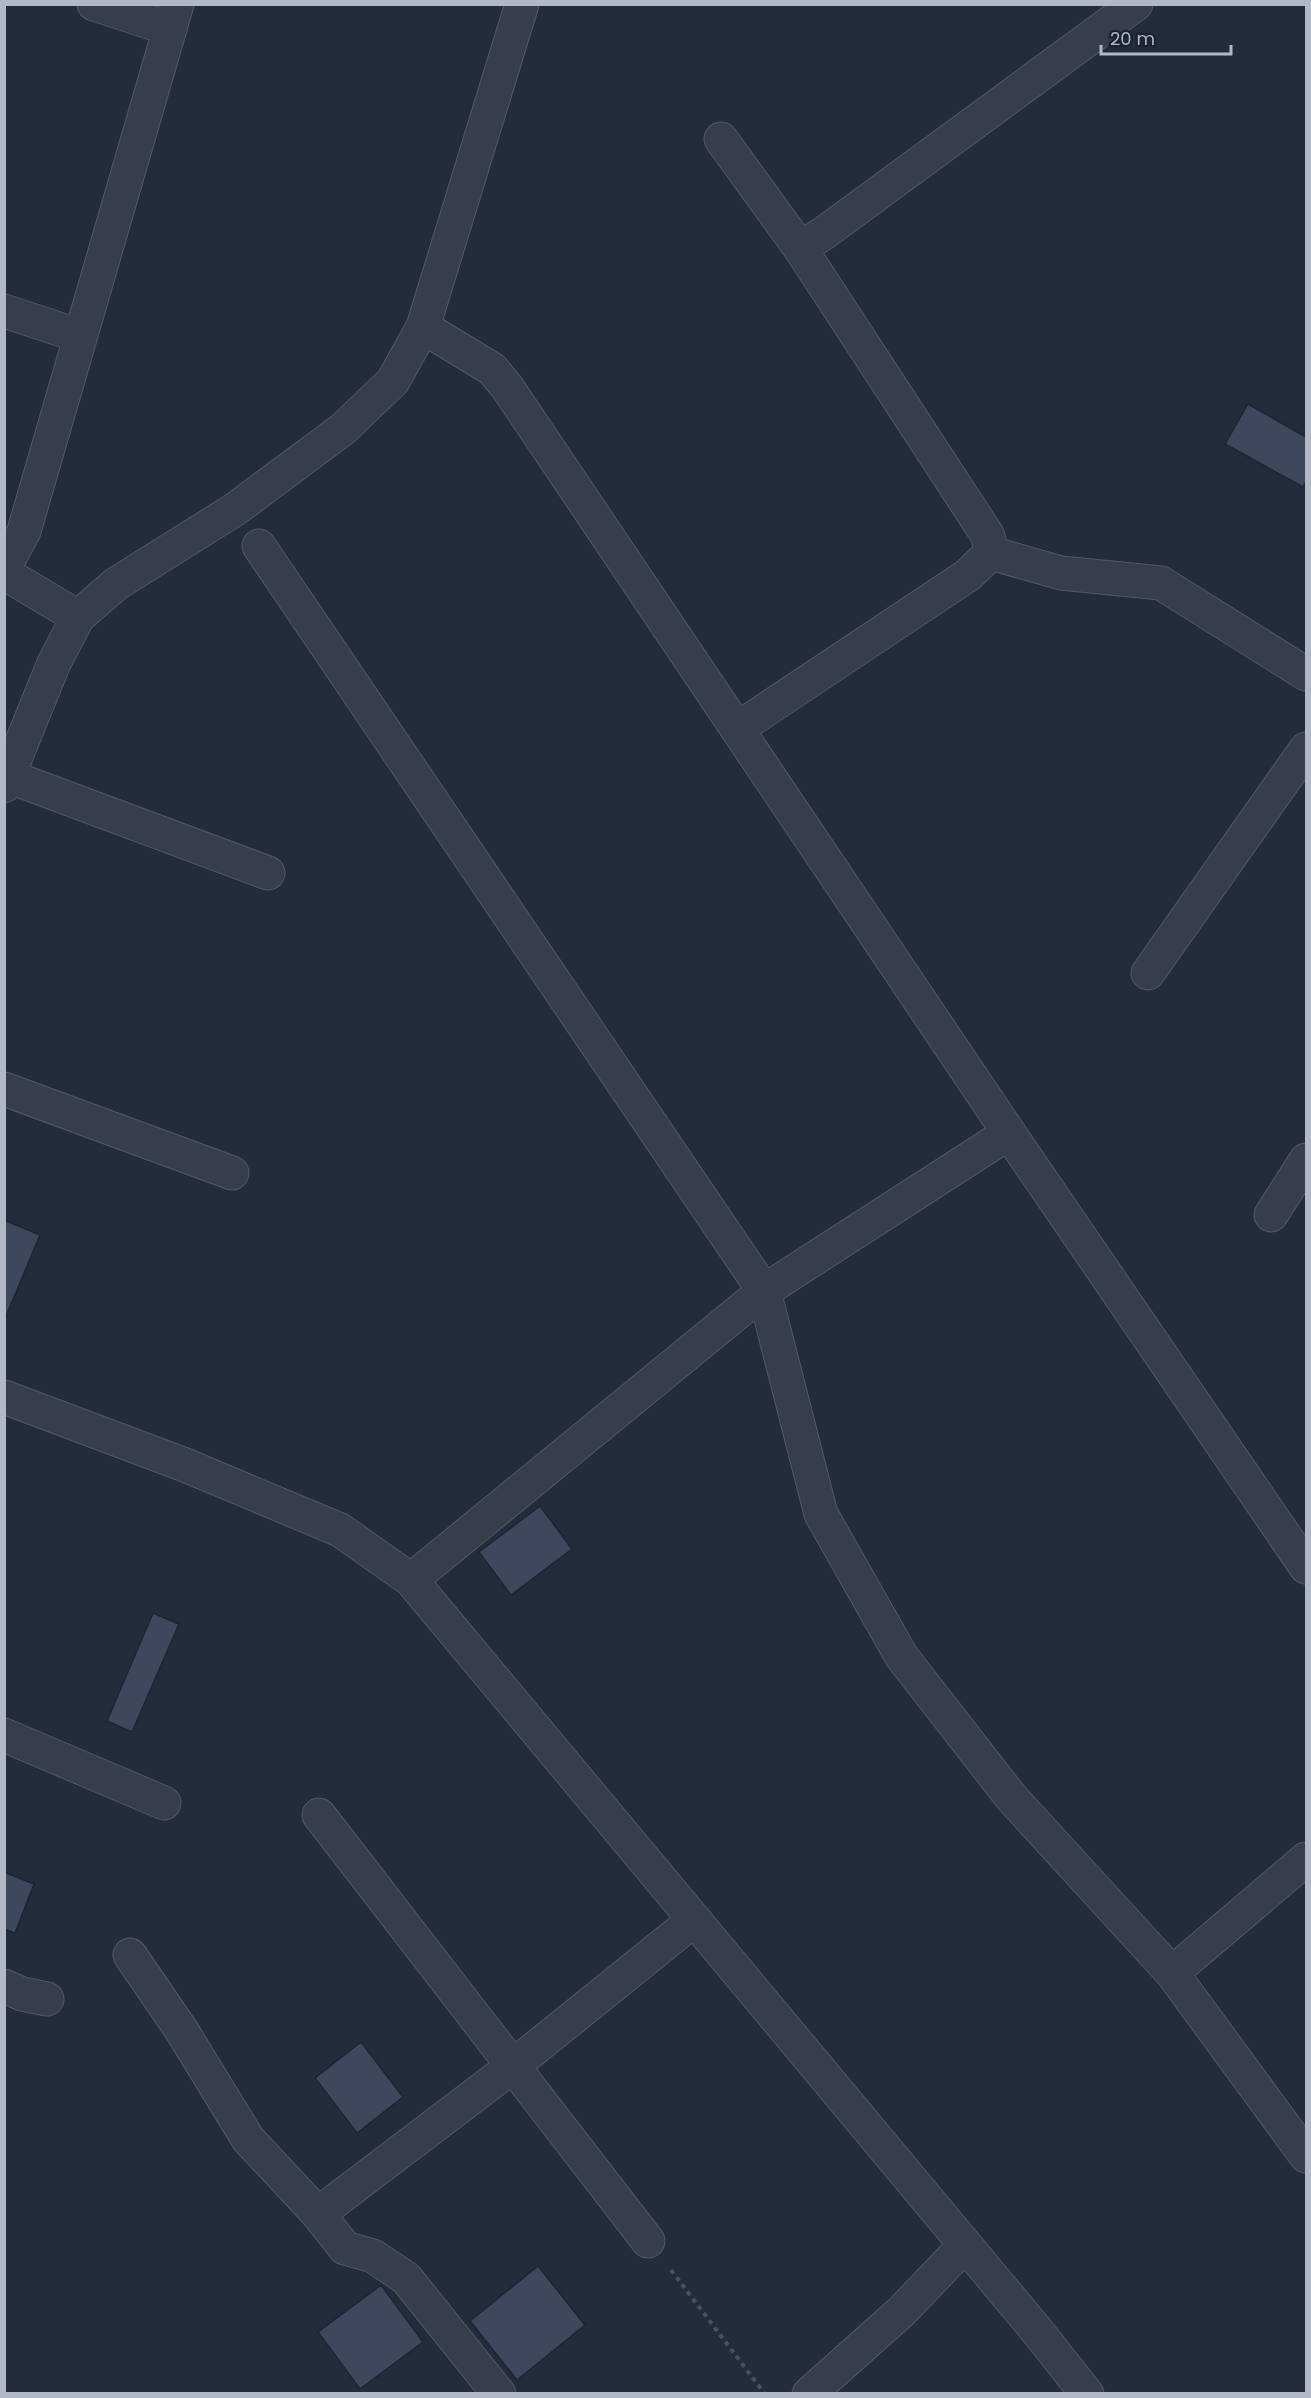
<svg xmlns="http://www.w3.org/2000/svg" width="1311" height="2398" font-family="Poppins,sans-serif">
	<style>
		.building { fill: #3f475d; stroke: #1e2434; stroke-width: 1.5 }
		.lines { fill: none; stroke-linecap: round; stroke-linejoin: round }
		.minor-casing { stroke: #525868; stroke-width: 35 }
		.path { stroke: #43555b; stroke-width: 4; stroke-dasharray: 4.5 4.5; stroke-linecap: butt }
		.minor { stroke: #373d4d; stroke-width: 33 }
	</style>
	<rect width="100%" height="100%" fill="#232b3d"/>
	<g class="building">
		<path d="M1248 404 1306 437V482L1303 487 1225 444Z"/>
		<path d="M4 1220 40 1235 4 1321Z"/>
		<path d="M540 1506 572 1549 511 1595 479 1552Z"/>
		<path d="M153 1613 179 1624 132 1732 107 1721Z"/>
		<path d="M4 1872 34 1884 15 1933 4 1929Z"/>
		<path d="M361 2042 403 2097 357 2133 315 2078Z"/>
		<path d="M538 2266 585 2325 517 2380 470 2321Z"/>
		<path d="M381 2285 423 2342 360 2389 318 2332Z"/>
	</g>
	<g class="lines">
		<defs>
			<g id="minor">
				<path d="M94 4 170 29"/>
				<path d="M721 139 800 248"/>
				<path d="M4 311 80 336"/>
				<path d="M423 327 492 369 507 387 1009 1133 1306 1567"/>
				<path d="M259 546 764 1291 821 1514 902 1657 1011 1797 1172 1973 1306 2156"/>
				<path d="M991 553 1061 573 1161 583 1306 674"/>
				<path d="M4 568 24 531 177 4"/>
				<path d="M4 573 78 617"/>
				<path d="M737 729 968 575 991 553 988 536 800 248 824 233 1136 4"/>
				<path d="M8 776 268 873"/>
				<path d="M4 786 54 663 78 617 116 584 234 510 343 429 393 381 423 327 522 4"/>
				<path d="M1148 973 1306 749"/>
				<path d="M4 1089 232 1173"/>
				<path d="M1271 1215 1306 1160"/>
				<path d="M4 1397 185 1465 340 1530 411 1580 1038 2332 1087 2394"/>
				<path d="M411 1580 764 1291 1009 1133"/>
				<path d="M4 1735 164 1803"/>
				<path d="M319 1815 648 2241"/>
				<path d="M130 1955 182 2031 248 2139 318 2214 345 2248 373 2256 406 2278 499 2394"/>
				<path d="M1172 1973 1306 1859"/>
				<path d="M4 1986 22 1994 47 1999"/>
				<path d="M318 2214 513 2066 694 1920"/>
				<path d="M809 2394 902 2311 965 2245"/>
			</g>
		</defs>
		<use href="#minor" class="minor-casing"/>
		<path class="path" d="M671 2270 765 2394"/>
		<use href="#minor" class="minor"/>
	</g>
	<rect width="1311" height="2398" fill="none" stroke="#b2b8c8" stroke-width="12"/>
	<path d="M1101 45v9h130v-9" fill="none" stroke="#b2b8c8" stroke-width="3"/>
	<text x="1110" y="45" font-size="18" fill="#b2b8c8" stroke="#1c2232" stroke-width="4.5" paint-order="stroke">20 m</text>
</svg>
